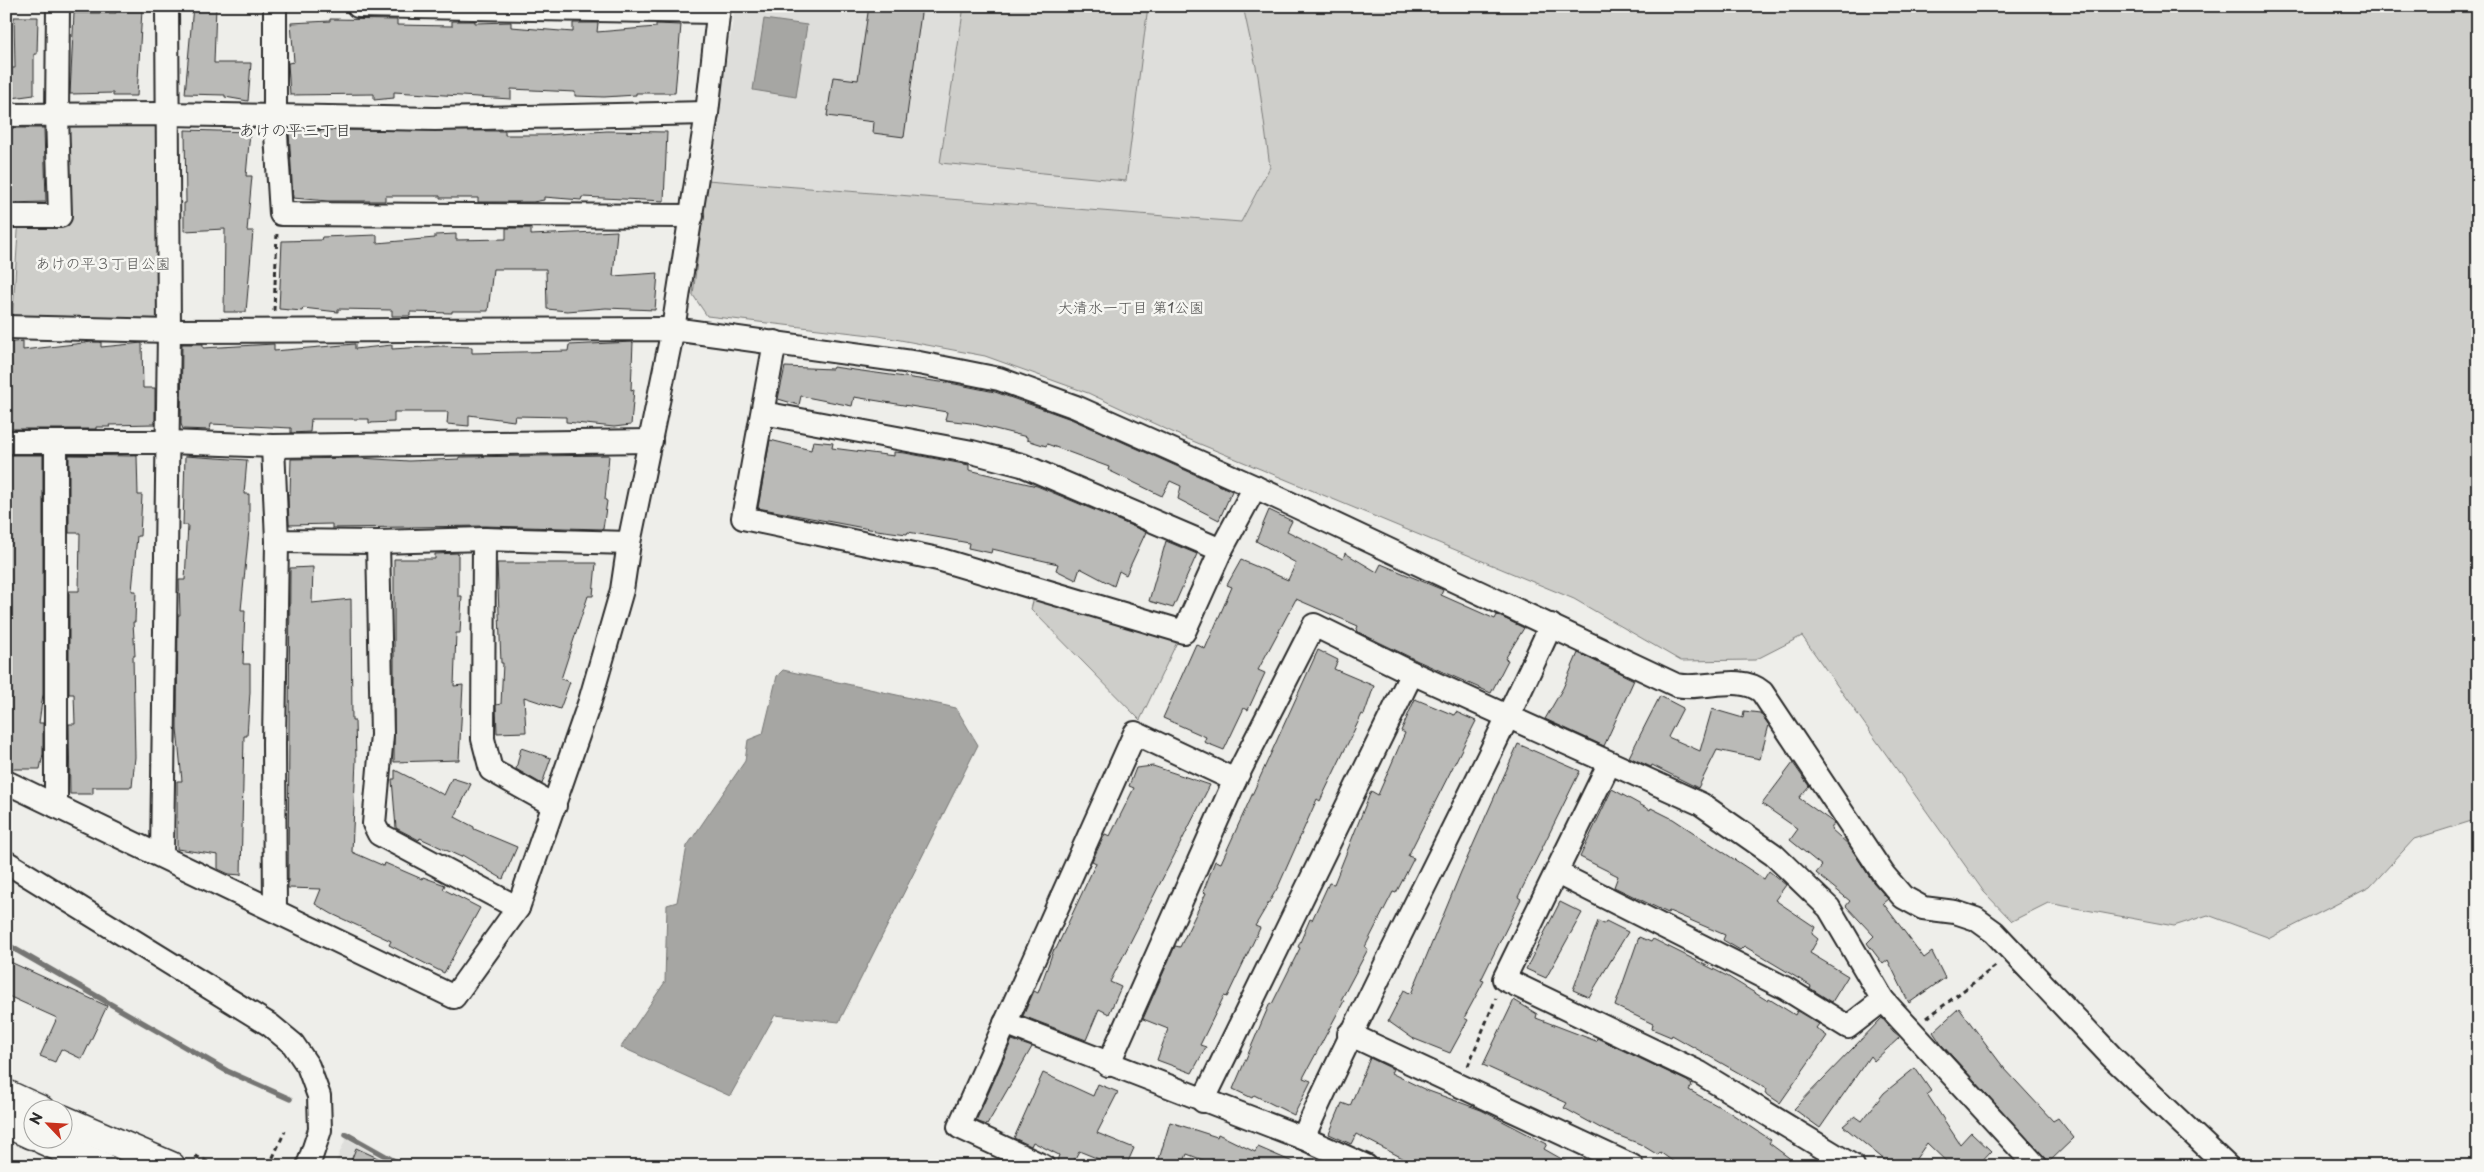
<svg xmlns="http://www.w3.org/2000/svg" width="2484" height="1172" font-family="'Playpen Sans','Klee One',sans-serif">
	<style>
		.built { fill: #dededb }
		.green { fill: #cececa; stroke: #7c7c7a }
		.water { fill: #a6a6a3; stroke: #757573 }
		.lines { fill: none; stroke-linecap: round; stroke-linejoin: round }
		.stream { stroke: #757573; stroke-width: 5.5 }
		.building { fill: #babab7; stroke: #2b2b2b }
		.minor-casing { stroke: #2b2b2b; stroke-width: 26 }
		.highway-casing { stroke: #2b2b2b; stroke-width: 31 }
		.path { stroke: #2b2b2b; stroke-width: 3; stroke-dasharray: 5 4; stroke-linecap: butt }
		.minor { stroke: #f6f6f2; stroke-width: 22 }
		.highway { stroke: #f6f6f2; stroke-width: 28 }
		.labels { text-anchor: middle; stroke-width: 5; stroke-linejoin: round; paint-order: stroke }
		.park-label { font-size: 15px; fill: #545453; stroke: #f6f6f2 }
		.neighbourhood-label { font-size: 16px; fill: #2b2b2b; stroke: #f6f6f2 }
	</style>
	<rect width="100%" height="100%" fill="#eeeeea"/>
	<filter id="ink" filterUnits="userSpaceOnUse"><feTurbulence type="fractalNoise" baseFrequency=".02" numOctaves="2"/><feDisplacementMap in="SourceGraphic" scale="10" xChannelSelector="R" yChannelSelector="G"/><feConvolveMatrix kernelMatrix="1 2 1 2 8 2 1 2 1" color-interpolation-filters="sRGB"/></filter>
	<g filter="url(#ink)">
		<g class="built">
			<path d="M735 6H1243L1258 76 1270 167 1241 222 707 180Z"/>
			<path d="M346 1138 394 1166H334Z"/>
		</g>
		<g class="green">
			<path d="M964 6H1148L1126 181 940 163Z"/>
			<path d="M1243 6H2478V819L2414 839 2370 887 2270 938 2208 915 2174 926 2048 903 2012 921 1984 892 1802 636 1755 660 1681 661 1574 599 1183 437 1088 393 985 356 879 336 707 316 693 295 707 180 1241 222 1270 167 1258 76Z"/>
			<path d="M167 114 169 331 12 327 19 216H60L57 115Z"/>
			<path d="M1034 598 1177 642 1140 720 1031 609Z"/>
		</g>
		<g class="water">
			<path d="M764 19 807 25 796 97 753 90Z"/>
			<path d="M783 670 956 708 978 745 839 1022 775 1015 730 1096 621 1047 665 982 667 905 677 902 687 846 745 761 748 740 763 734 777 676Z"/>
		</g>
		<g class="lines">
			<g class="stream">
				<path d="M6 944 227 1071 290 1099"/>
				<path d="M346 1134 403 1166"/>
			</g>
		</g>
		<g class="building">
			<path d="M193 6H216L214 63H251L248 101 225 97V95L185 94Z"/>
			<path d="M869 6H922L904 137 873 133 874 122 827 116 833 77 858 80Z"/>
			<path d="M142 10 137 96H113V93L70 94 74 13H116V11Z"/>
			<path d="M14 17H38L37 54H34V95L12 98 10 68H15Z"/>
			<path d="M330 19 397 20V25L452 26V21H475V23L511 22V27L573 32V23H598L597 32 656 27V24L681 25 675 93H636V95L604 97 575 96V92L511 89V99L394 92V98L374 100V94L290 95 288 63 294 62 291 23 330 21Z"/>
			<path d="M6 128H44L46 202 6 203Z"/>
			<path d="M185 130 250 132 246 176H252L247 231H253L246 312H224L225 229 184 231V203H186Z"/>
			<path d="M331 130 505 131V135H545L607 131 667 132 664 201 582 197 581 200 544 197V200L533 202H478V198H440V196H385V201H328L293 198 289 132Z"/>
			<path d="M506 228H531V235L617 231 613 276 658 273 655 310 606 308 567 311 547 309 546 269H493L488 311H452V313L410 312V316H392V310L338 309V312L303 308 302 311 279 309 282 241 321 240 322 237 377 235V243L435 238V235L456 234V240L506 239Z"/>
			<path d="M23 341V350L92 342H101V347L142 343 143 388H155V424L109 425 110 427H96V429H6V343Z"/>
			<path d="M633 342 631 390 634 389 631 425 614 427 566 422V417L515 416 514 421 469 415V426L447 424 448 412H394V422L369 423V419H311L310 432 291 433V428L211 424 210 430 183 429 181 424 182 344H203V348L274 344V351L355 344V349L392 345V349L441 346 472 347V353L568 351 569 345Z"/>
			<path d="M785 367 832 369 833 367 955 384 995 392 1071 419 1232 491 1219 520 1178 499 1181 486 1170 481 1162 496 1108 470 1109 467 1047 444 1046 446 1027 440V437L971 423 945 420 947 412 854 397 852 406 801 396 799 405 778 399Z"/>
			<path d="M770 440 811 450 813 441 833 443 832 448 894 456V452L905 453 969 465V470L1037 486 1146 532 1126 575 1119 571 1114 586 1080 568 1076 580 1056 570 1058 564 992 549 991 553 968 548 969 543 908 532 907 534 869 529 758 508Z"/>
			<path d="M6 455H43V694L39 723H43V754L40 769H6Z"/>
			<path d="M69 455 137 456 138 495H142L140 536H137L132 591H136L135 622H133L135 656H133L135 757 132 787H93V794H70L69 724H75L74 694H69V591H79L80 533H69Z"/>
			<path d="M609 455 605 500 607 501 603 529 484 526 332 528V524L289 525 288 494H290L291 459 359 458 409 461 459 459V457Z"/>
			<path d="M185 456 247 460 244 494H249V530L241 610H245L243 664H250V692L247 736H244L241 875 229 874 218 869V855L177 849V781H182L177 728 178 615H180L179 580H185L188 525H183Z"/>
			<path d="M1269 510 1292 521 1287 531 1343 559 1345 553 1377 572 1381 564 1443 590 1441 595 1495 619 1497 615 1524 628 1505 659 1508 660 1491 693 1418 661 1356 631 1358 626 1296 599 1258 670 1265 673 1248 710 1244 708 1224 750 1204 742 1206 737 1163 718 1196 644 1205 649 1232 587 1227 585 1241 560 1288 580 1296 563 1256 541Z"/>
			<path d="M1166 541 1197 554 1173 608 1149 601Z"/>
			<path d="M458 553V596H462L460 633H456L454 686 463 685 459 760 394 762V559H435V554Z"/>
			<path d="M497 563H596L593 596H588L561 679 570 682 560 709 524 697 526 732 497 733 496 705 501 704 503 663H501Z"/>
			<path d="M313 567 312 603 351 599 352 721H355L356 760 352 852 384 866 385 863 422 879 423 877 445 885 443 889 480 908 444 973 389 945 391 941 332 914 315 904 321 889 288 888 290 568Z"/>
			<path d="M1318 650 1338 660 1334 669 1374 686 1364 715 1362 714 1320 801 1317 799 1278 887 1255 926 1260 928 1227 997 1224 996 1200 1045 1206 1047 1192 1073 1157 1060 1168 1029 1143 1019 1175 946 1180 947 1206 893 1203 892 1215 861 1221 863Z"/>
			<path d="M1578 653 1634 680 1604 746 1545 719 1563 688Z"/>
			<path d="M1660 696 1683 708 1668 737 1700 751 1712 709 1743 718 1744 711 1760 713 1769 725 1760 759 1717 750 1698 788 1652 765 1651 767 1629 757Z"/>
			<path d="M1415 699 1454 715 1456 712 1476 721 1408 856 1414 858 1396 893 1393 892 1365 947 1368 949 1341 1000 1344 1001 1303 1078 1311 1081 1294 1115 1254 1095 1252 1098 1233 1089 1270 1003 1272 1004 1300 948 1298 947 1310 919 1312 920 1329 883 1334 884 1371 791 1378 795 1405 733 1401 731Z"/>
			<path d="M1518 744 1580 771 1518 897 1521 899 1481 980 1484 981 1464 1018 1468 1020 1450 1053 1412 1038 1388 1021 1404 990 1411 994 1461 872Z"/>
			<path d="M521 748 551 758 542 784 516 769Z"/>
			<path d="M1793 763 1809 786 1799 798 1834 823 1831 829 1849 845 1873 882 1888 899 1883 903 1924 958 1932 952 1945 978 1909 1003 1888 960 1883 964 1867 943 1874 936 1846 906 1850 901 1816 873 1822 866 1790 840 1798 829 1762 804Z"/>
			<path d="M1153 766 1210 785 1110 982 1121 987 1109 1014 1099 1009 1086 1040 1023 1016 1034 991 1038 993 1054 949H1056L1096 863 1092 861 1105 834 1110 836 1134 788 1129 786 1136 768Z"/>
			<path d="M395 770 444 795 452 778 471 784 455 817 474 827V829L517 847 503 879 462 855 461 857 420 838 419 840 396 828 392 779H395Z"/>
			<path d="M1612 789 1650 810 1651 808 1673 819 1764 879 1769 871 1786 885 1775 900 1815 927 1812 934 1818 939 1810 953 1848 976 1832 1002 1810 988 1811 986 1744 946 1740 950 1723 940 1725 935 1669 911 1668 913 1614 887 1618 876 1580 857Z"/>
			<path d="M1560 902 1582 913 1546 978 1526 969Z"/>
			<path d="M1598 921 1604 924 1606 921 1628 932 1589 997 1573 990Z"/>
			<path d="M1639 937 1651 942 1653 939 1727 976 1768 1001 1769 999 1795 1015 1797 1011 1819 1024 1816 1028 1827 1036 1780 1103 1765 1093 1767 1089 1672 1035 1671 1037 1652 1029 1653 1024 1615 1006Z"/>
			<path d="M6 960 107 1006 82 1059 61 1049 55 1062 40 1056 57 1018 6 995Z"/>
			<path d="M1514 1000 1537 1014 1536 1018 1596 1041 1597 1038 1687 1081 1692 1085 1689 1090 1729 1112 1771 1140 1769 1143 1800 1166H1679L1660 1152 1658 1155 1640 1144 1604 1130 1564 1108 1567 1103 1483 1065Z"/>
			<path d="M1959 1008 2004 1068 2053 1121 2058 1118 2074 1138 2049 1162 1941 1044 1933 1032Z"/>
			<path d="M1882 1018 1899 1038 1874 1061 1870 1056 1820 1128 1794 1109Z"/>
			<path d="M1012 1040 1032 1047 987 1125 976 1121Z"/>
			<path d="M1370 1058 1393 1069 1391 1073 1426 1090 1481 1110 1547 1144 1544 1149 1574 1166H1418L1356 1134 1351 1144 1329 1134 1342 1103 1350 1106Z"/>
			<path d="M1915 1068 1931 1091 1927 1094 1960 1144 1971 1132 1991 1151 1977 1166H1951L1927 1143 1911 1166H1892L1843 1126 1855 1116 1862 1121 1884 1093Z"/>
			<path d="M1043 1073 1093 1096 1098 1084 1118 1092 1097 1133 1134 1148 1126 1166H1105L1106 1162 1079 1151 1071 1166H1065L1057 1161 1059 1155 1033 1142 1031 1146 1014 1138Z"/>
			<path d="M1170 1122 1217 1137 1218 1134 1255 1152 1258 1147 1302 1166H1219L1187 1154 1182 1166H1157Z"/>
			<path d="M356 1148 395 1166H349Z"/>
		</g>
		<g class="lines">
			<defs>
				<g id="minor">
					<path d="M275 6V118L281 214 692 216"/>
					<path d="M358 6 718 12"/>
					<path d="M6 115 167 114 435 119 707 113"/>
					<path d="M6 216H60L57 115 58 6"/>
					<path d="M6 327 169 331 673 329 919 363 999 379 1076 407 1255 487 1676 685C1703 691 1740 673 1762 692L1884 875 1903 897 1923 908 1955 912 1976 919 1994 932 2112 1057 2227 1166"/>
					<path d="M775 342 743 518 938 559 1184 632 1221 550 1255 487"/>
					<path d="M763 413 972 452 1022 465 1221 550"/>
					<path d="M6 442H169L273 446 651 441"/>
					<path d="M56 442V806"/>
					<path d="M273 446 277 541 378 542 484 539 629 543"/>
					<path d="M484 539 483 739 491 770 555 806"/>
					<path d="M378 542 382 735 374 824 379 834 518 908"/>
					<path d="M1609 764 1504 979 1700 1073 1853 1166"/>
					<path d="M6 782 454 997 518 908 590 701 622 590 629 543 673 329 707 113 719 6"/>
					<path d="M162 856 169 331 167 6"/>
					<path d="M6 862 270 1025 293 1044 308 1066 319 1096 320 1130 308 1166"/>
					<path d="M1557 873 1785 988 1848 1027 1883 1000"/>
					<path d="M275 910 274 743 277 541"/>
					<path d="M1005 1023 1303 1138 1366 1166"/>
					<path d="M1349 1034 1632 1166"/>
					<path d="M1108 1065 1235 780 1314 625 1412 673 1701 804 1774 855 1829 908 1883 1000 2036 1166"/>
					<path d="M1203 1101 1412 673"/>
					<path d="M1303 1138C1381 965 1472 798 1551 625"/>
					<path d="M1043 1166 959 1127 1135 733 1235 780"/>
				</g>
				<g id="highway">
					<path d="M6 1094 41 1110"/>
					<path d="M62 1119 171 1166"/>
					<path d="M6 1123 32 1135"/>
					<path d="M43 1140 102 1166"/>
				</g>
			</defs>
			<use href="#minor" class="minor-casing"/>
			<use href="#highway" class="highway-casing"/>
			<g class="path">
				<path d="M274 311 277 232"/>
				<path d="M1927 1018 1997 965"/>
				<path d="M1468 1066 1496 998"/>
				<path d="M195 1156 218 1166"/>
				<path d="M269 1166 285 1131"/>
			</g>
			<use href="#minor" class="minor"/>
			<use href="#highway" class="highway"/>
		</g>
	</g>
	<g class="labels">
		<g class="park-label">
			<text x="103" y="269">あけの平３丁目公園</text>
			<text x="1131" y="313">大清水一丁目 第1公園</text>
		</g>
		<g class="neighbourhood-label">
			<text x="295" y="136">あけの平三丁目</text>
		</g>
	</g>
	<rect width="2484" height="1172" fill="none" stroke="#f6f6f2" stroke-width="25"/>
	<rect x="12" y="12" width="2459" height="1147" fill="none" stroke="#2b2b2b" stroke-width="2" filter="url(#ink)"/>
	<g transform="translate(48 1124) rotate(295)"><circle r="24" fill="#f6f6f2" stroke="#a5a5a2"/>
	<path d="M0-4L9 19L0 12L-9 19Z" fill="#c8321e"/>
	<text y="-8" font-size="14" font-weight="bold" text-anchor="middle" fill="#2b2b2b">N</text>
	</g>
</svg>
